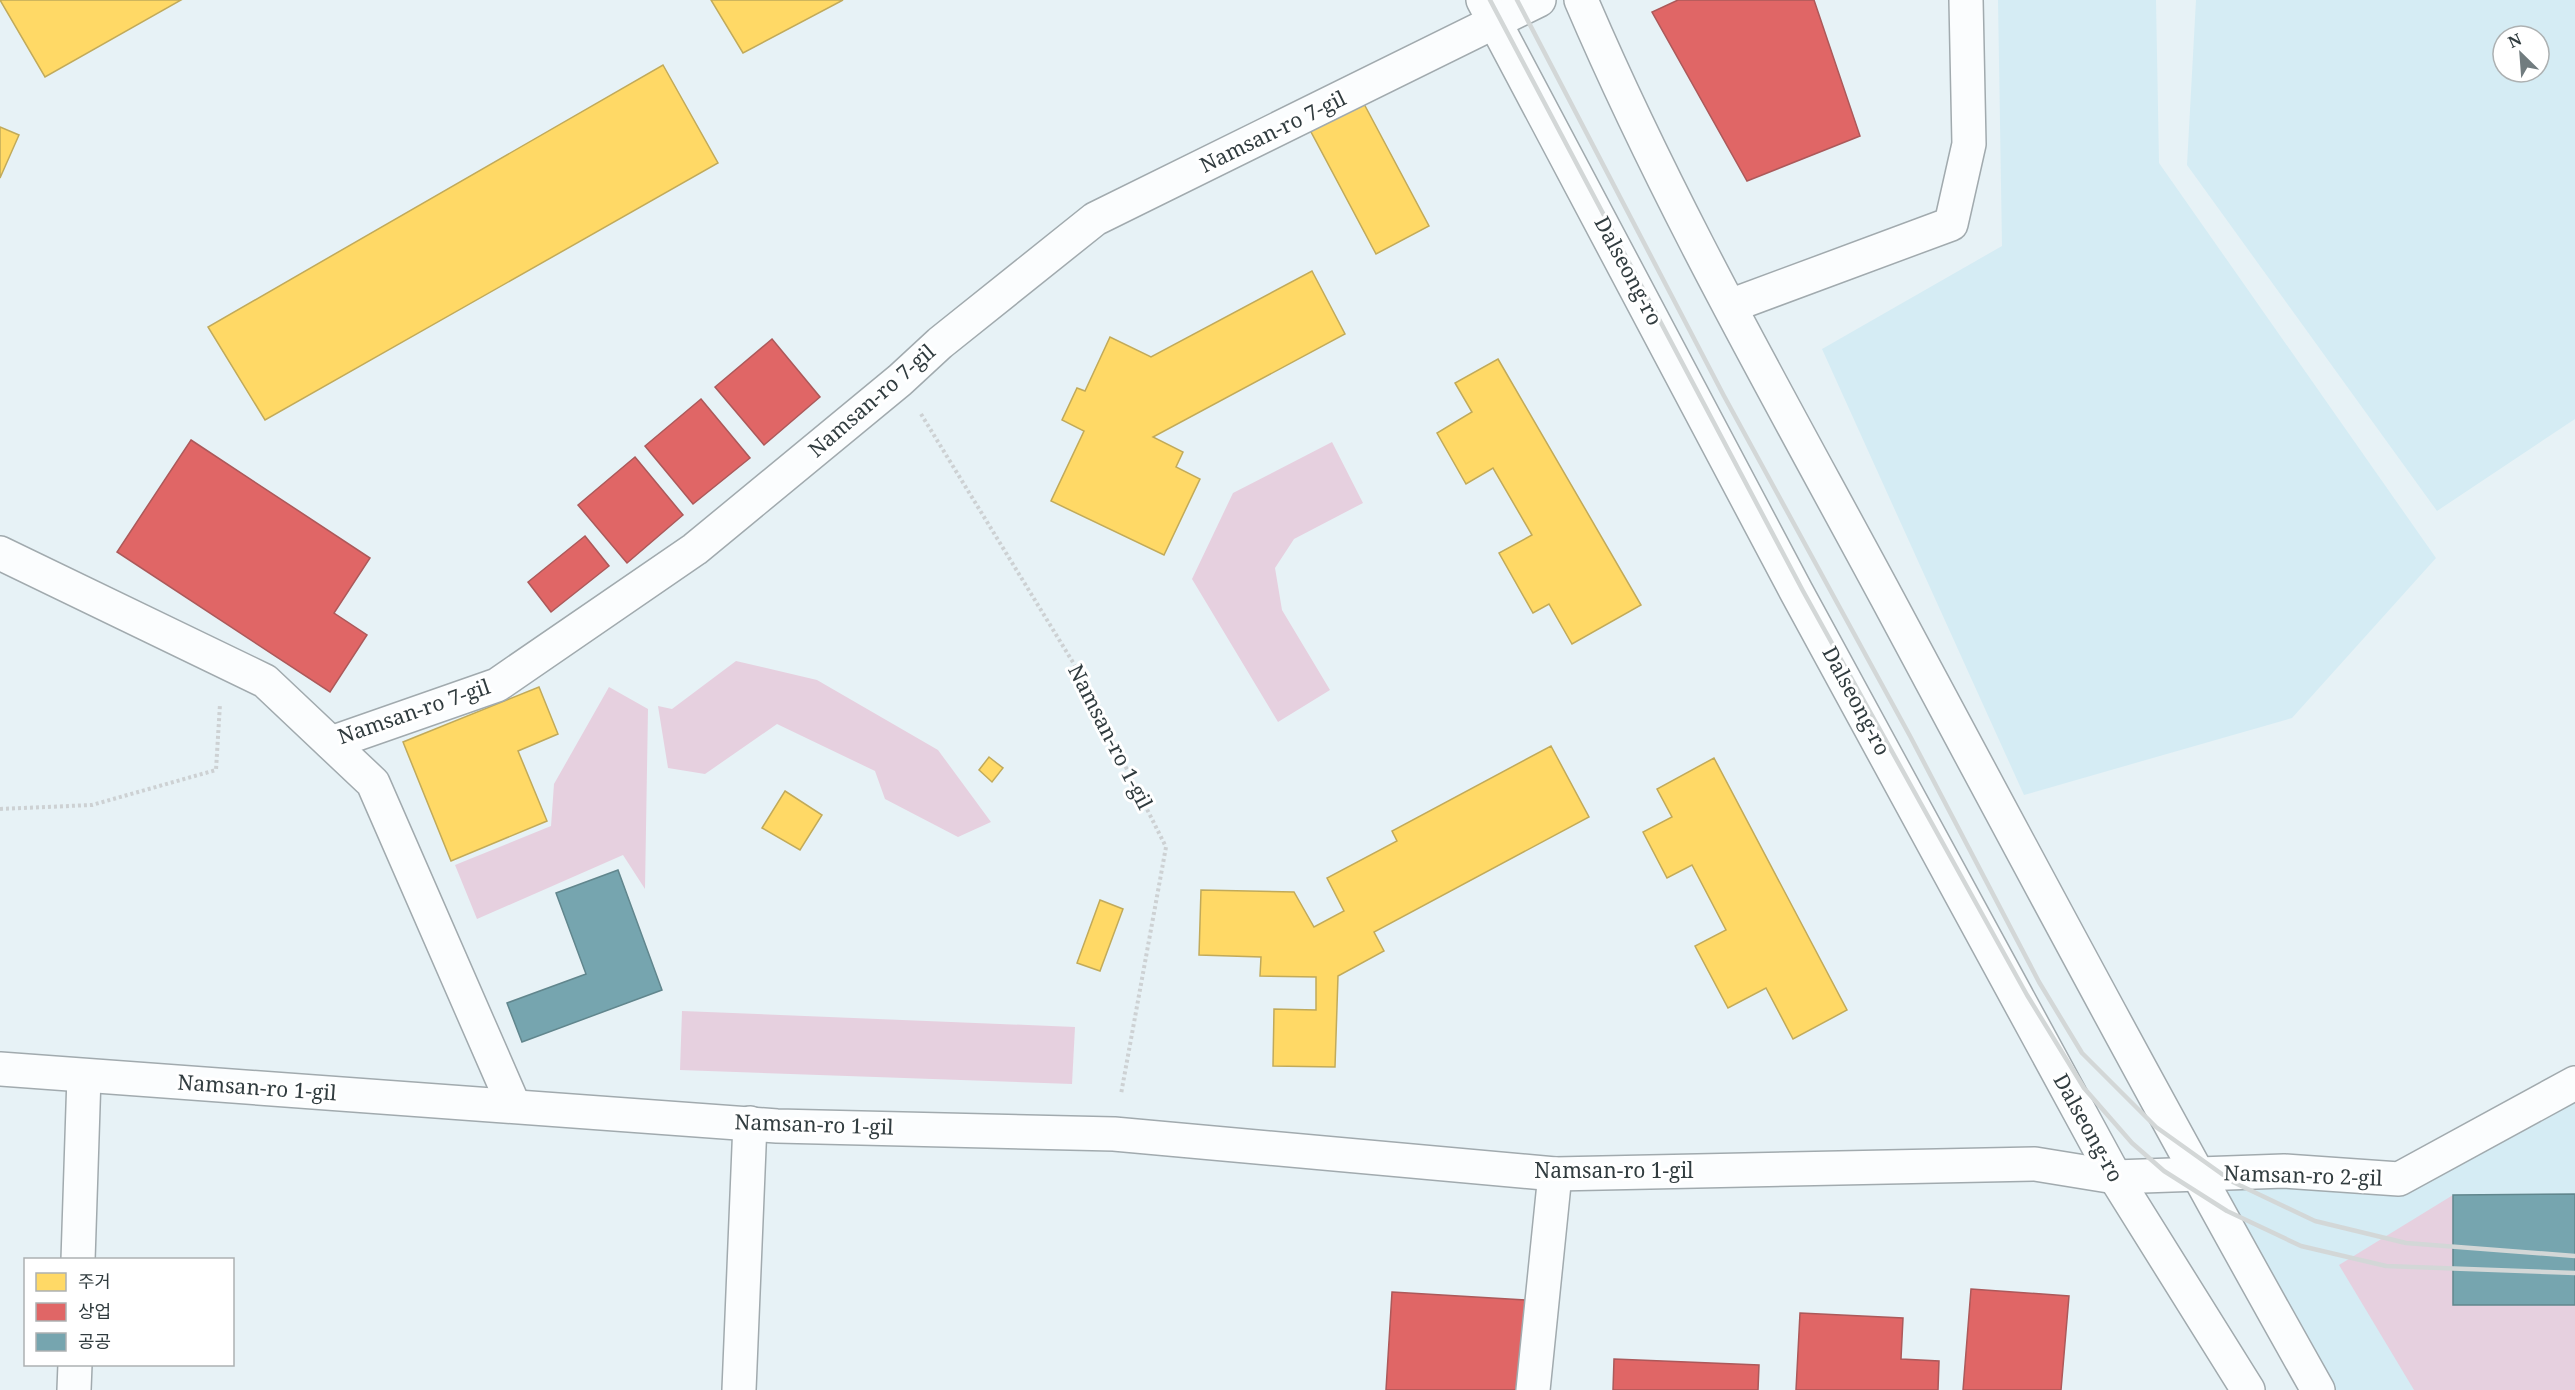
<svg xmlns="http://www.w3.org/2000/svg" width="2575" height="1390" font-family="'Noto Serif','Noto Sans KR',serif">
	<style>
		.built { fill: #d5ecf4; fill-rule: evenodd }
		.green { fill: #e6d0df }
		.homes { fill: #ffd966; stroke: #c1aa5a; stroke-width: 1.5 }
		.shops { fill: #e06666; stroke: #ac595a; stroke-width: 1.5 }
		.public { fill: #76a5af; stroke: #61868d; stroke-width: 1.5 }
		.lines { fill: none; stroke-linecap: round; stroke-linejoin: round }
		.street-casing { stroke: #a1aaae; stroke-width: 36 }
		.secondary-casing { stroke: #a1aaae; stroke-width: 36 }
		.path { stroke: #cdd1d3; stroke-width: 4; stroke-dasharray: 3 3; stroke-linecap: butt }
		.street { stroke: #fbfdfe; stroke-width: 33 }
		.secondary { stroke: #fbfdfe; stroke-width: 33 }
		.rail { stroke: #d3d7d7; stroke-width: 4.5 }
		.labels { text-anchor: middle; stroke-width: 6; stroke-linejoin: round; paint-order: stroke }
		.street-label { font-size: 21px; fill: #313c3f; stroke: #fff }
	</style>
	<rect width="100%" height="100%" fill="#e7f2f6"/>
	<g class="built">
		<path d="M1998 0H2156L2159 163 2436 558 2292 718 2024 795 1822 349 2002 246Z"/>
		<path d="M2196 0H2575V419L2437 511 2187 165ZM2503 36H2539V72H2503Z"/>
		<path d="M2575 1083V1390H2314L2179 1171 2399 1179Z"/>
	</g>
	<g class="green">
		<path d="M1332 442 1363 503 1294 539 1275 568 1282 610 1330 690 1278 722 1192 579 1233 493Z"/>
		<path d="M736 661 817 680 938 750 991 822 958 837 885 799 875 771 777 724 705 774 668 768 658 706 672 709Z"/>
		<path d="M609 687 648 709 645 889 623 855 477 919 455 865 551 826 554 784Z"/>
		<path d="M682 1011 1075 1027 1072 1084 680 1070Z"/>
		<path d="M2575 1194V1390H2414L2339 1265 2453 1195Z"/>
	</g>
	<g class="homes">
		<path d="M0 0H181L45 77Z"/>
		<path d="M711 0H843L743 53Z"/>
		<path d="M663 65 718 163 265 420 208 327Z"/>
		<path d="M1363 102 1429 226 1376 254 1310 130Z"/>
		<path d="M0 127 19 135 0 178Z"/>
		<path d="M1312 271 1345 334 1153 437 1183 452 1176 467 1200 479 1164 555 1051 501 1084 431 1062 420 1077 388 1085 391 1110 337 1151 357Z"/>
		<path d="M1498 359 1641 605 1572 644 1549 604 1533 613 1499 553 1532 535 1493 468 1466 484 1437 433 1472 412 1455 383Z"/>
		<path d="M539 687 558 734 518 751 547 821 451 861 403 742Z"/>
		<path d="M1551 746 1589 817 1374 932 1384 951 1338 976 1335 1067 1273 1066 1274 1009 1316 1010V977L1260 976 1261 957 1199 955 1201 890 1294 892 1314 927 1344 911 1327 878 1397 841 1392 831Z"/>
		<path d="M989 757 1003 768 992 782 979 770Z"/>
		<path d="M1714 758 1847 1010 1793 1039 1766 988 1728 1008 1695 946 1726 930 1692 865 1667 878 1643 832 1672 817 1657 789Z"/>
		<path d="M785 791 822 815 800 850 762 828Z"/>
		<path d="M1100 900 1123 909 1100 971 1077 963Z"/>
	</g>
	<g class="shops">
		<path d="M1678 0H1814L1860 136 1747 181 1652 12Z"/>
		<path d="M772 339 820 397 764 445 715 387Z"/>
		<path d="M701 399 750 458 693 504 645 446Z"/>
		<path d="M191 440 370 558 334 613 367 635 330 692 117 552Z"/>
		<path d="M635 457 683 515 627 563 578 505Z"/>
		<path d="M585 536 609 566 551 612 528 582Z"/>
		<path d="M1971 1289 2069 1296 2061 1390H1963Z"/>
		<path d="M1392 1292 1525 1300 1520 1390H1386Z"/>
		<path d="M1800 1313 1903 1318 1901 1359 1939 1361 1938 1390H1796Z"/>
		<path d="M1614 1359 1759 1365 1758 1390H1613Z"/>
	</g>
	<g class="public">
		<path d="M618 870 662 990 522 1042 507 1003 586 974 556 893Z"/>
		<path d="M2575 1194V1305H2453V1195Z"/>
	</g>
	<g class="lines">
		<defs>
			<g id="street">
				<path d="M1730 306 1951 224 1969 144 1966 0"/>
				<path d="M0 553 265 681 373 783 514 1106"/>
				<path d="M331 743 497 685 695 549 900 380 940 343 1095 219 1539 0"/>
				<path d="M0 1069 777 1126 1114 1134 1555 1174 2035 1164 2115 1177 2284 1171 2399 1179 2575 1083"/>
				<path d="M78 1260 84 1076"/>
				<path d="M74 1390 75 1364"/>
				<path d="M739 1390 750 1123"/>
				<path d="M1533 1390 1555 1174"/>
			</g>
			<g id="secondary">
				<path d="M1483 0 1796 591 2115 1177 2248 1390"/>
				<path d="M1581 0C1669 206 1781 401 1887 598 2029 863 2170 1128 2318 1390"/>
			</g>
		</defs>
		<use href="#street" class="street-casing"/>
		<use href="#secondary" class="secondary-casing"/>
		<g class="path">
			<path d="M921 414 1074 664 1166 847 1121 1094"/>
			<path d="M0 809 92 805 216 770 220 704"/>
		</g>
		<use href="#street" class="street"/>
		<use href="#secondary" class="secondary"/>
		<g class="rail">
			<path d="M1490 0 1803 591 2027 995 2084 1088 2132 1143 2164 1171 2227 1211 2301 1246 2386 1266 2575 1273"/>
			<path d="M1517 0 1724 396 1910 736 2039 982 2082 1053 2156 1127 2233 1182 2315 1221 2406 1243 2575 1256"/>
		</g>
	</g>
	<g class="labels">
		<g class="street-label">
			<text transform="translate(1273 132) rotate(-26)" y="7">Namsan-ro 7-gil</text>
			<text transform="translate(1628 271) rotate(62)" y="7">Dalseong-ro</text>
			<text transform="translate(872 401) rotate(-41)" y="7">Namsan-ro 7-gil</text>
			<text transform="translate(1856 701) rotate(62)" y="7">Dalseong-ro</text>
			<text transform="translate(414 712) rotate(-19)" y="7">Namsan-ro 7-gil</text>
			<text transform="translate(1110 737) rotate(63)" y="7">Namsan-ro 1-gil</text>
			<text transform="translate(257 1088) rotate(4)" y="7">Namsan-ro 1-gil</text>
			<text transform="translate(814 1125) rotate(2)" y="7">Namsan-ro 1-gil</text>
			<text transform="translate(2088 1128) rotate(61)" y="7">Dalseong-ro</text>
			<text x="1614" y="1178">Namsan-ro 1-gil</text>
			<text transform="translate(2303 1176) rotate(2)" y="7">Namsan-ro 2-gil</text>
		</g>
	</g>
	<rect x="24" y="1258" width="210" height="108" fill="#ffffff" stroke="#adb1b2" stroke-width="1.5"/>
	<rect x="36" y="1273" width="30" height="18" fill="#ffd966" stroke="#adb1b2" stroke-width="1.5"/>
	<text x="78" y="1288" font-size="18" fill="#313c3f">주거</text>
	<rect x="36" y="1303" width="30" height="18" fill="#e06666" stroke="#adb1b2" stroke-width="1.5"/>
	<text x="78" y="1318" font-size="18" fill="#313c3f">상업</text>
	<rect x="36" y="1333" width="30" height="18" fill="#76a5af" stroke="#adb1b2" stroke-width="1.5"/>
	<text x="78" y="1348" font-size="18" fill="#313c3f">공공</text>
	<g transform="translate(2521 54) rotate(335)"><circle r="28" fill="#ffffff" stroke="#adb1b2" stroke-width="1.5"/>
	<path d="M0-4.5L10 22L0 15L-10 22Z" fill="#717c7f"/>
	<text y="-9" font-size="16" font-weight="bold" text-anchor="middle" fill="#313c3f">N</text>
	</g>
</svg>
